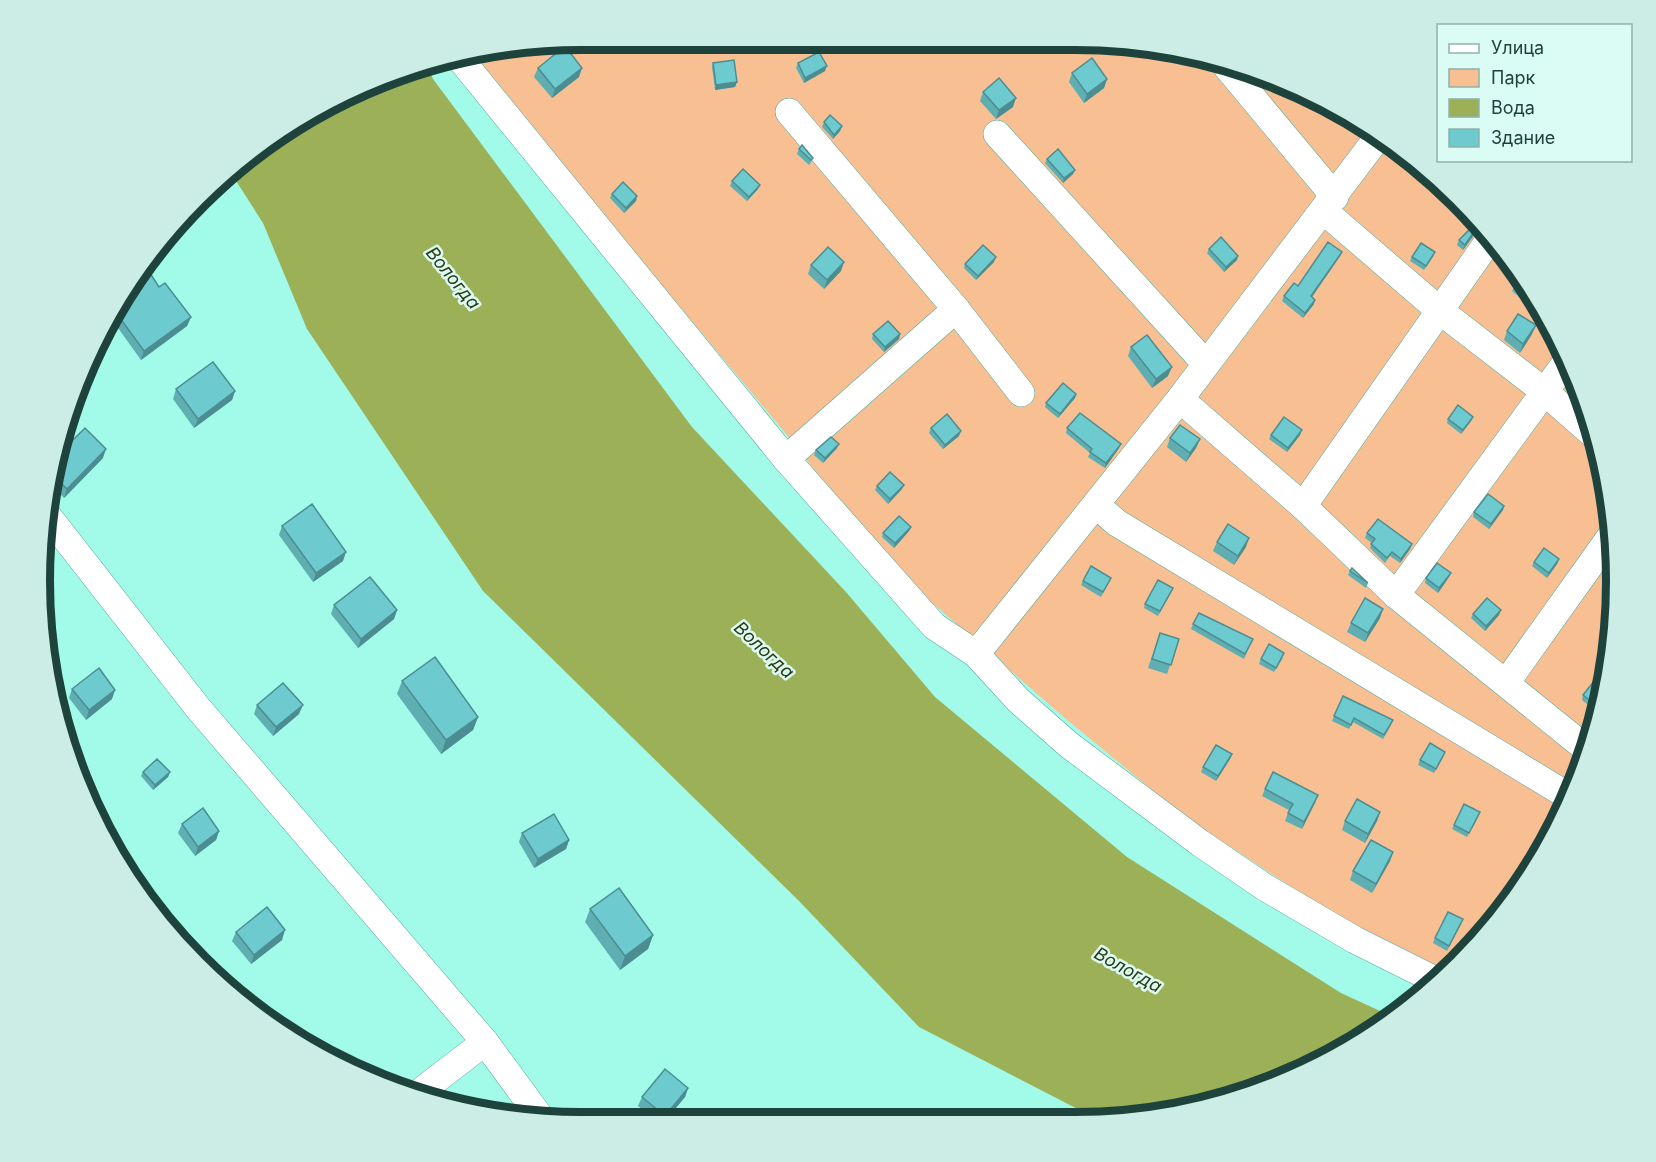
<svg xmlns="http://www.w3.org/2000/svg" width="1656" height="1162" font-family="Inter,sans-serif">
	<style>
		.green { fill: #f7bf92 }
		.water { fill: #9cb157 }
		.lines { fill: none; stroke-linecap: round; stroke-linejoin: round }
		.minor-casing { stroke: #52ab9b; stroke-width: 28 }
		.minor { stroke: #fff; stroke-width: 27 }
		.wall { fill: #5eaeb2 }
		.shaded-wall { fill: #4c8d91 }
		.building { fill: #6dcacf; stroke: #4c8d91; stroke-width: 1.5 }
		.labels { text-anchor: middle; stroke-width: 5; stroke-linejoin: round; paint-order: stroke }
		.water-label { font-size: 18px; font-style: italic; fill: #303812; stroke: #dbfcf5 }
		.rim { fill: none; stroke: #1e433d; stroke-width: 8 }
	</style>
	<rect width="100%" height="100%" fill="#a2fbe9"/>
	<path class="green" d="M581 39H1075L1181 49 1346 112 1482 223 1544 310 1588 406 1612 510 1616 616 1599 721 1561 820 1505 911 1446 973 1358 931 1185 817 1066 719 892 568 782 429 468 54Z"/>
	<path class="water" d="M426 64 433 79 692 427 846 592 935 697 1127 857 1341 993 1391 1016 1314 1067 1146 1118 1097 1119 919 1027 799 901 483 591 307 329 263 223 231 173 280 130Z"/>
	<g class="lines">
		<defs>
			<g id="minor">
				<path d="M457 55 786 459 934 626 976 654 1018 700 1069 745 1200 843 1266 888 1355 940 1439 982"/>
				<path d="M1227 67 1335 197"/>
				<path d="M789 112 956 309 1021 393"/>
				<path d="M997 134 1206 364"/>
				<path d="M1324 211 1439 310 1545 392 1595 436"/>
				<path d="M1180 399 1303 506 1396 595 1588 750"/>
				<path d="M786 459 956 309"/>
				<path d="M1096 505 1117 523 1570 797"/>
				<path d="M1303 506 1492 236"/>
				<path d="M44 511 198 708 485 1042 543 1121"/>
				<path d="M1396 595 1567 361"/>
				<path d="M976 654 1180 399 1378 137"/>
				<path d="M1506 683 1613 533"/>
				<path d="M416 1095 485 1042"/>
			</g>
		</defs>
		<use href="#minor" class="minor-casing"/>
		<use href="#minor" class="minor"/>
	</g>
	<g class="wall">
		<path d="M713 63 737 82 735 87 715 90 712 67Z"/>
		<path d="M798 63 825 71 804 83 796 68Z"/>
		<path d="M538 68 579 77 552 98 534 77Z"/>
		<path d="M1072 73 1107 79 1104 88 1084 103 1069 82Z"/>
		<path d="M983 92 1013 107 996 119 980 101Z"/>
		<path d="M824 122 842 126 840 131 833 139 822 127Z"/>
		<path d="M799 149 813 158 811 162 809 165 797 154Z"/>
		<path d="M1047 159 1075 170 1073 174 1063 183 1045 163Z"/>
		<path d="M732 181 758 189 747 201 730 186Z"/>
		<path d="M612 194 637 196 636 201 624 213 610 198Z"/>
		<path d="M1476 232 1463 250 1457 245 1459 240Z"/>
		<path d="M1209 249 1238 256 1237 260 1224 272 1207 253Z"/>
		<path d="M1342 252 1340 256 1312 297 1314 304 1303 318 1282 301 1284 296Z"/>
		<path d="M1435 252 1433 257 1424 270 1410 261 1412 257Z"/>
		<path d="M994 262 976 280 964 268 965 264Z"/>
		<path d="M811 265 841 271 824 289 808 274Z"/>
		<path d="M146 267 159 287 191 317 187 326 141 360 113 321Z"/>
		<path d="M1521 277 1532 293 1525 302 1512 291 1514 287Z"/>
		<path d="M1536 325 1532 334 1520 353 1504 340 1507 331Z"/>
		<path d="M873 334H900L899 339 884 352 872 339Z"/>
		<path d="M1131 347 1168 376 1152 388 1128 356Z"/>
		<path d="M176 389 235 391 232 400 194 428 173 399Z"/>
		<path d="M1076 394 1075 398 1058 418 1045 407 1046 403Z"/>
		<path d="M1473 417 1471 421 1461 434 1447 423 1448 419Z"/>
		<path d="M931 428 959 436 943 449 929 433Z"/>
		<path d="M1067 428 1119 448 1105 468 1088 457 1090 453 1066 433Z"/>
		<path d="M1271 435H1300L1287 452 1269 439Z"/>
		<path d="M1170 438 1200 439 1196 448 1186 462 1167 447Z"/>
		<path d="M837 448 823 463 814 455 816 450Z"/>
		<path d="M58 455 103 458 64 498 51 485Z"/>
		<path d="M877 486 902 489 888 504 875 490Z"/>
		<path d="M1503 510 1489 529 1473 517 1474 512Z"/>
		<path d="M282 526 343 561 313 582 279 535Z"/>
		<path d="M911 527 909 531 894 548 882 537 883 533Z"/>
		<path d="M1367 533 1412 544 1410 549 1400 563 1390 556 1385 563 1370 548 1372 543 1365 538Z"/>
		<path d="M1217 542 1246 547 1234 565 1213 551Z"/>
		<path d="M1559 559 1557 564 1547 578 1532 566 1534 562Z"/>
		<path d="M1350 571 1368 583 1366 588 1348 575Z"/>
		<path d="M1451 573 1449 577 1438 593 1425 583 1426 578Z"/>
		<path d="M1111 578 1101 597 1081 585 1083 581Z"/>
		<path d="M1171 593 1158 616 1144 608 1145 604Z"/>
		<path d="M334 605 397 610 394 619 358 648 331 614Z"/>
		<path d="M1473 614 1499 615 1485 631 1471 618Z"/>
		<path d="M1380 618 1365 642 1347 632 1351 623Z"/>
		<path d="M1193 624 1251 643 1244 659 1191 629Z"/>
		<path d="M1160 633 1179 639 1167 674 1148 668Z"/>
		<path d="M1283 658 1274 672 1259 664 1261 659Z"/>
		<path d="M1605 680 1602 703 1596 711 1582 700 1583 695Z"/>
		<path d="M402 681 478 717 473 730 441 754 397 694Z"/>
		<path d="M72 689 112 699 86 720 69 698Z"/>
		<path d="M1343 696 1391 725 1383 739 1353 722 1349 729 1332 721Z"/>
		<path d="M257 705 299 714 273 736 254 714Z"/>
		<path d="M1232 754 1230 759 1216 781 1201 772 1203 767Z"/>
		<path d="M1444 756 1434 773 1418 765 1420 760Z"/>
		<path d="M143 772H170L168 777 153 790 141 776Z"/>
		<path d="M1265 789 1318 795 1302 829 1285 821 1289 810 1262 796Z"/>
		<path d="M1380 812 1377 821 1365 843 1342 830 1345 821Z"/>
		<path d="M1478 817 1467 837 1452 829 1454 825Z"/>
		<path d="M182 824 219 831 216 840 195 856 178 833Z"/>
		<path d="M522 833 569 840 566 849 534 868 519 842Z"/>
		<path d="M1393 852 1390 861 1372 893 1350 880 1353 871Z"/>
		<path d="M590 909 653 935 648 949 620 970 585 922Z"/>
		<path d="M1461 924 1447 951 1433 943 1435 938Z"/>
		<path d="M236 932 282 940 251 964 232 941Z"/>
		<path d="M688 1088 685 1097 665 1121H657L638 1106 642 1097Z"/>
	</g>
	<g class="shaded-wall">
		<path d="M827 66 825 71 804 83 805 78Z"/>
		<path d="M582 68 579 77 552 98 555 89Z"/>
		<path d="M1107 79 1104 88 1084 103 1087 94Z"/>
		<path d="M737 82 735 87 715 90 716 85Z"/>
		<path d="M1016 98 1013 107 996 119 999 110Z"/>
		<path d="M842 126 840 131 833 139 834 135Z"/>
		<path d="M1075 170 1073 174 1063 183 1064 178Z"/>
		<path d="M760 185 758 189 747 201 749 197Z"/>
		<path d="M637 196 636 201 624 213 626 208Z"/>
		<path d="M1477 227 1476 232 1463 250 1465 245Z"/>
		<path d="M1342 252 1340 256 1309 301 1311 296Z"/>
		<path d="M1238 256 1237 260 1224 272 1226 267Z"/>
		<path d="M996 257 994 262 976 280 978 276Z"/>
		<path d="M844 262 841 271 824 289 827 280Z"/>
		<path d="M1315 300 1314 304 1303 318 1305 313Z"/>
		<path d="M191 317 187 326 141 360 144 351Z"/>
		<path d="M1536 325 1532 334 1520 353 1523 344Z"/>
		<path d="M900 334 899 339 884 352 885 347Z"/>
		<path d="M1172 367 1168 376 1152 388 1156 379Z"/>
		<path d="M235 391 232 400 194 428 198 419Z"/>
		<path d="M1076 394 1075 398 1058 418 1060 414Z"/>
		<path d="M1473 417 1471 421 1461 434 1463 430Z"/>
		<path d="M1302 430 1300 435 1287 452 1288 448Z"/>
		<path d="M961 431 959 436 943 449 945 445Z"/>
		<path d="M1200 439 1196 448 1186 462 1190 453Z"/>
		<path d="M839 444 837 448 823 463 825 458Z"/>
		<path d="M1121 444 1119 448 1105 468 1106 463Z"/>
		<path d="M106 449 103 458 64 498 67 489Z"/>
		<path d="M904 485 902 489 888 504 890 499Z"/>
		<path d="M1504 506 1503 510 1489 529 1491 524Z"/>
		<path d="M911 527 909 531 894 548 895 543Z"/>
		<path d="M1249 538 1246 547 1234 565 1238 556Z"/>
		<path d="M1412 544 1410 549 1400 563 1401 559Z"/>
		<path d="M346 552 343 561 313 582 316 573Z"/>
		<path d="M1559 559 1557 564 1547 578 1549 573Z"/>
		<path d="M1451 573 1449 577 1438 593 1439 588Z"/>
		<path d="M1383 609 1380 618 1365 642 1368 633Z"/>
		<path d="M397 610 394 619 358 648 361 639Z"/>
		<path d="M1501 610 1499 615 1485 631 1486 626Z"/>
		<path d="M53 618 48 631 44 635V625Z"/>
		<path d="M115 690 112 699 86 720 89 710Z"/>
		<path d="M303 705 299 714 273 736 276 727Z"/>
		<path d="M478 717 473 730 441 754 446 740Z"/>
		<path d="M1232 754 1230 759 1216 781 1218 776Z"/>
		<path d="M170 772 168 777 153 790 155 785Z"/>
		<path d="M1318 795 1315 803 1302 829 1304 822Z"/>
		<path d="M1380 812 1377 821 1365 843 1368 834Z"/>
		<path d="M219 831 216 840 195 856 198 847Z"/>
		<path d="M569 840 566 849 534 868 538 859Z"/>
		<path d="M1393 852 1390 861 1372 893 1376 884Z"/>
		<path d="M285 930 282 940 251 964 254 955Z"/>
		<path d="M653 935 648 949 620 970 625 956Z"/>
		<path d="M688 1088 685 1097 665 1121H663L665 1116Z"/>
	</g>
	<g class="building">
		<path d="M565 46 582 68 555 89 538 68Z"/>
		<path d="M819 52 827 66 805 78 798 63Z"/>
		<path d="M1092 58 1107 79 1087 94 1072 73Z"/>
		<path d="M734 60 737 82 716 85 713 63Z"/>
		<path d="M999 78 1016 98 999 110 983 92Z"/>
		<path d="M830 115 842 126 834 135 824 122Z"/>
		<path d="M802 145 813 158 811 160 799 149Z"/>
		<path d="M1058 149 1075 170 1064 178 1047 159Z"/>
		<path d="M743 169 760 185 749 197 732 181Z"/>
		<path d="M623 182 637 196 626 208 612 194Z"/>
		<path d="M1474 225 1477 227 1465 245 1459 240Z"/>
		<path d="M1221 237 1238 256 1226 267 1209 249Z"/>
		<path d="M1328 242 1342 252 1311 296 1315 300 1305 313 1284 296 1294 283 1298 286Z"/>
		<path d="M1421 243 1435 252 1426 266 1412 257Z"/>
		<path d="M983 245 996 257 978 276 965 264Z"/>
		<path d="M828 247 844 262 827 280 811 265Z"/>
		<path d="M146 267 159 287 165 283 191 317 144 351 117 314Z"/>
		<path d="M1521 277 1531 291 1527 297 1514 287Z"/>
		<path d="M1518 314 1536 325 1523 344 1507 331Z"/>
		<path d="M888 321 900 334 885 347 873 334Z"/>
		<path d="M1147 335 1172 367 1156 379 1131 347Z"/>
		<path d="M213 362 235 391 198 419 176 389Z"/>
		<path d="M1063 383 1076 394 1060 414 1046 403Z"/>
		<path d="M1458 405 1473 417 1463 430 1448 419Z"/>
		<path d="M1080 413 1121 444 1106 463 1090 452 1092 449 1067 428Z"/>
		<path d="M947 414 961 431 945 445 931 428Z"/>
		<path d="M1284 417 1302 430 1288 448 1271 435Z"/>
		<path d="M1180 425 1200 439 1190 453 1170 438Z"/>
		<path d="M85 428 106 449 67 489 53 475 58 455Z"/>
		<path d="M831 437 839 444 825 458 816 450Z"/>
		<path d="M890 472 904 485 890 499 877 486Z"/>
		<path d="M1488 494 1504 506 1491 524 1474 512Z"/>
		<path d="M312 504 346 552 316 573 282 526Z"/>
		<path d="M899 516 911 527 895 543 883 533Z"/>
		<path d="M1378 519 1412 544 1401 559 1392 552 1387 558 1371 544 1375 539 1367 533Z"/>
		<path d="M1228 524 1249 538 1238 556 1217 542Z"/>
		<path d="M1544 548 1559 559 1549 573 1534 562Z"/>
		<path d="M1437 563 1451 573 1439 588 1426 578Z"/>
		<path d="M1091 566 1111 578 1103 592 1083 581Z"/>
		<path d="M1352 568 1368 583 1350 571Z"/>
		<path d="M370 577 397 610 361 639 334 605Z"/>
		<path d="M1158 580 1173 588 1160 611 1145 604Z"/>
		<path d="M1365 598 1383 609 1368 633 1351 623Z"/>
		<path d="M1487 598 1501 610 1486 626 1473 614Z"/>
		<path d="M44 606 53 618 44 625Z"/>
		<path d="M1199 613 1253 639 1245 654 1193 624Z"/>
		<path d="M1160 633 1179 639 1171 665 1152 659Z"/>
		<path d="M1269 644 1284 653 1276 668 1261 659Z"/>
		<path d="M435 657 478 717 446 740 402 681Z"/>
		<path d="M99 668 115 690 89 710 72 689Z"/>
		<path d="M1599 675 1605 680 1602 700 1597 706 1583 695Z"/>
		<path d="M283 683 303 705 276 727 257 705Z"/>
		<path d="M1343 696 1393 720 1384 735 1354 718 1351 725 1334 716Z"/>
		<path d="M1430 743 1445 752 1436 769 1420 760Z"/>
		<path d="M1216 745 1232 754 1218 776 1203 767Z"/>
		<path d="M157 759 170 772 155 785 143 772Z"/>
		<path d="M1273 772 1318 795 1304 822 1288 813 1293 804 1265 789Z"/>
		<path d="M1357 799 1380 812 1368 834 1345 821Z"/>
		<path d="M1464 804 1480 812 1469 833 1454 825Z"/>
		<path d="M203 808 219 831 198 847 182 824Z"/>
		<path d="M554 814 569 840 538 859 522 833Z"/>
		<path d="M1371 840 1393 852 1376 884 1353 871Z"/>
		<path d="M619 888 653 935 625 956 590 909Z"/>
		<path d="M267 907 285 930 254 955 236 932Z"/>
		<path d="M1448 912 1463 919 1449 946 1435 938Z"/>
		<path d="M665 1069 688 1088 665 1116 642 1097Z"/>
	</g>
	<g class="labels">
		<g class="water-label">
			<text transform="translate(453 278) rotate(51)" y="6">Вологда</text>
			<text transform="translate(764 650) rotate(43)" y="6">Вологда</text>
			<text transform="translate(1128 970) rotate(29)" y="6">Вологда</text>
		</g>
	</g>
	<path d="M0 0H1656V1162H0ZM581 50H1075A531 531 0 0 1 1606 581V581A531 531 0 0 1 1075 1112H581A531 531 0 0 1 50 581V581A531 531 0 0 1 581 50Z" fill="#ccede6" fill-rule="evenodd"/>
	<path class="rim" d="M581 50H1075A531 531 0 0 1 1606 581V581A531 531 0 0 1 1075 1112H581A531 531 0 0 1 50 581V581A531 531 0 0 1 581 50Z"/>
	<rect x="1437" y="24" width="195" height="138" fill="#dbfcf5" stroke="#8fb2ab" stroke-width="1.5"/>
	<rect x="1449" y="44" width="30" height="9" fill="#ffffff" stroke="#8fb2ab" stroke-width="1.5"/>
	<text x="1491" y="54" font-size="18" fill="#1e433d">Улица</text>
	<rect x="1449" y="69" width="30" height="18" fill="#f7bf92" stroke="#8fb2ab" stroke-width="1.5"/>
	<text x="1491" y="84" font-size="18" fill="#1e433d">Парк</text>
	<rect x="1449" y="99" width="30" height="18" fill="#9cb157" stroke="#8fb2ab" stroke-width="1.5"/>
	<text x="1491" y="114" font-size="18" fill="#1e433d">Вода</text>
	<rect x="1449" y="129" width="30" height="18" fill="#6dcacf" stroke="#8fb2ab" stroke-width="1.5"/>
	<text x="1491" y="144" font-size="18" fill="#1e433d">Здание</text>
</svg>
